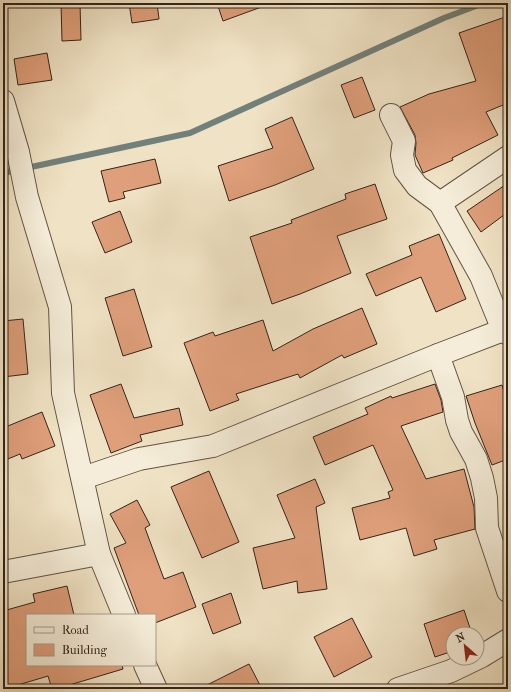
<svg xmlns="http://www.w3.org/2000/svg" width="511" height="692" font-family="'IM FELL French Canon',serif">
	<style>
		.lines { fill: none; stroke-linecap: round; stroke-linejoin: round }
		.stream { stroke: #72807b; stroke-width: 6 }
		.building { fill: #df9f7b; stroke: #32241a }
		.minor-casing { stroke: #625445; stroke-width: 24 }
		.minor { stroke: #f5edd9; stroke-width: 22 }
	</style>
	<rect width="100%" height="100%" fill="#f0e3c5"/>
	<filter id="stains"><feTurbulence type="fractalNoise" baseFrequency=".005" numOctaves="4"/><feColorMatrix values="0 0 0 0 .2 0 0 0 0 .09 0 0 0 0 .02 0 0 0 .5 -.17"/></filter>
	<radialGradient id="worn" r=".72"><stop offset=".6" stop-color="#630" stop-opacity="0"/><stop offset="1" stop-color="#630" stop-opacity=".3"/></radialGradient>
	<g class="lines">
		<path class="stream" d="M3 173 190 133 444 18 484 3"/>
	</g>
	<g class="building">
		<path d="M61 3H80L81 40 62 41Z"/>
		<path d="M129 3H157L159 19 132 23Z"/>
		<path d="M217 3H267V5L223 21Z"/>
		<path d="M508 16V103L486 112 498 135 452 158 453 160 423 173 415 155 416 143 415 135 400 107 429 94 476 81 459 33Z"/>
		<path d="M47 53 52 80 18 85 14 59Z"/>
		<path d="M362 77 375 110 354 118 341 85Z"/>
		<path d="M292 117 314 169 275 185 229 201 218 166 273 148 265 129Z"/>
		<path d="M155 159 161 183 123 192 125 198 109 202 101 171Z"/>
		<path d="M508 183V212L481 232 467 211Z"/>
		<path d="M375 184 387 219 337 236 351 273 300 294 272 304 250 237 292 223 291 220 346 199 345 194Z"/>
		<path d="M120 211 132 242 105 253 92 222Z"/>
		<path d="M439 234 466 299 436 312 421 277 376 296 366 274 412 255 409 246Z"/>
		<path d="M134 289 152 347 123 356 105 298Z"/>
		<path d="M362 308 377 344 344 358 342 355 300 378 298 374 236 394 239 400 210 411 184 343 213 332 215 336 263 320 273 351 313 329Z"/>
		<path d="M23 319 28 374 3 377V321Z"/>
		<path d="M121 384 134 418 179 408 183 425 140 435 142 441 111 453 90 395Z"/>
		<path d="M435 384 441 400 443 412 401 426 426 479 464 469 474 507 475 529 434 540 437 549 414 556 406 528 360 540 352 508 390 498 388 492 393 490 373 445 325 465 313 437 368 414 365 408 391 396 392 398Z"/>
		<path d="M502 385 508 405V459L492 465 475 423 466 396Z"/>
		<path d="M42 412 55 446 22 459 20 454 3 461V428Z"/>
		<path d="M209 471 239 542 202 558 171 487Z"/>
		<path d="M315 479 325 503 316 507 327 589 298 593 297 581 263 589 253 548 295 538 277 495Z"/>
		<path d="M137 500 150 525 145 528 164 579 183 572 196 607 155 623V615H139L114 548 126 543 110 514Z"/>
		<path d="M67 586 74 615H27V665H122L123 669 56 689H52L48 676 8 688 3 672V611L35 602 33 594Z"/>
		<path d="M231 593 241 623 213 634 202 604Z"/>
		<path d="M464 610 472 634H453V651L435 657 424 624Z"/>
		<path d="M352 618 372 657 334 677 314 637Z"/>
		<path d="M249 664 262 689H199Z"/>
	</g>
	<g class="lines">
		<defs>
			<g id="minor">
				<path d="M3 101 18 152 27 197 60 307 63 393 99 554 124 615"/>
				<path d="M391 115 404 141 402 155 405 170 417 186 440 203 481 276 503 330 508 334"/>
				<path d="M440 203 508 157"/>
				<path d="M438 355 453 397 457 420 461 432 476 459 482 478 486 498 487 528 508 591"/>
				<path d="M83 478 139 459 213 446 438 355 503 330"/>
				<path d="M3 572 99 554"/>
				<path d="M145 665 156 689"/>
				<path d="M398 689 451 671 482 656 508 640"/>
			</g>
		</defs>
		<use href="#minor" class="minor-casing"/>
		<use href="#minor" class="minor"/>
	</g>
	<rect width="511" height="692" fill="none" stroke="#f0e3c5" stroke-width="16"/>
	<rect x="4" y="4" width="503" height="684" fill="none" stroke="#32241a" stroke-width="2"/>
	<rect x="8" y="8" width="495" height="676" fill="none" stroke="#32241a"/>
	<rect x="26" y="614" width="130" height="52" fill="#f5edd9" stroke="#a79d8d"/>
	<rect x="34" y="627" width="20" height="6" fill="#f5edd9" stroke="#a79d8d"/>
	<text x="62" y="634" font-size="12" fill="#32241a">Road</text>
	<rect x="34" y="644" width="20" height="12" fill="#df9f7b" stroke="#a79d8d"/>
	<text x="62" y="654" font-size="12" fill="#32241a">Building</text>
	<g transform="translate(465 646) rotate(332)"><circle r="19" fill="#f5edd9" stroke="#a79d8d"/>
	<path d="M0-3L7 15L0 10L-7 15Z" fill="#8f2418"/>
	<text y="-6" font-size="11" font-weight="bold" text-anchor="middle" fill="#32241a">N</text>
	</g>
	<rect width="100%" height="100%" filter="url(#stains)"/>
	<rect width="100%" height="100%" fill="url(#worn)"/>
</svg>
